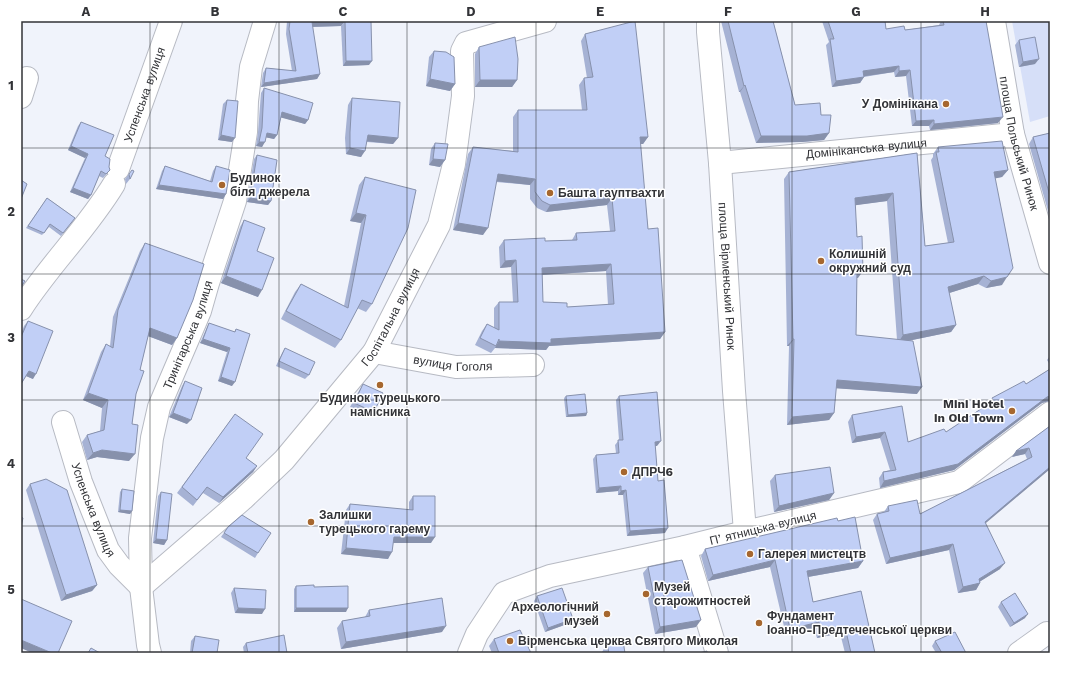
<svg xmlns="http://www.w3.org/2000/svg" width="1071" height="674" font-family="'Work Sans',sans-serif">
	<style>
		.green { fill: #d6dff8 }
		.lines { fill: none; stroke-linecap: round; stroke-linejoin: round }
		.minor-casing { stroke: #b7bac3; stroke-width: 24 }
		.minor { stroke: #fff; stroke-width: 22 }
		.wall { fill: #a6b2d4; fill-rule: evenodd }
		.shaded-wall { fill: #8791ac }
		.building { fill: #c1cff6; stroke: #8791ac; fill-rule: evenodd }
		.grid { fill: none; stroke: #323337; stroke-width: 1; stroke-opacity: 0.55 }
		.poi-dot { fill: #a6672f; stroke: #fff; stroke-width: 1.5 }
		.labels { text-anchor: middle; stroke-width: 3; stroke-linejoin: round; paint-order: stroke }
		.street-label { font-size: 12px; fill: #323337; stroke: #fff }
		.poi-label { font-size: 12px; font-weight: bold; fill: #323337; stroke: #fff; text-anchor: start }
		.neatline { fill: none; stroke: #323337; stroke-width: 1.5 }
		.grid-label { font-size: 13px; text-anchor: middle; font-weight: bold; fill: #323337 }
	</style>
	<rect width="100%" height="100%" fill="#f0f3fb"/>
	<path class="green" d="M1012 21H1050V116L1030 122Z"/>
	<g class="lines">
		<defs>
			<g id="minor">
				<path id="s1" d="M708 21V32L720 163 734 391 745 532"/>
				<path id="s2" d="M994 21 1013 134 1050 263"/>
				<path d="M21 97 27 78"/>
				<path id="s3" d="M720 163 1013 134"/>
				<path id="s4" d="M118 169 171 21"/>
				<path d="M21 309C49 265 87 229 114 184"/>
				<path id="s5" d="M374 352 456 367 533 365"/>
				<path id="s6" d="M63 422 81 482 108 550 119 565 141 587 243 499 284 460 374 352 439 225 454 164 463 96 462 51 466 43 545 21"/>
				<path d="M685 547 717 653"/>
				<path id="s7" d="M150 653 148 645 141 587 140 538 152 438 159 407 200 311 208 283 235 201 246 132 247 101 251 67 265 21"/>
				<path d="M469 653 477 634 504 593 550 576 685 547 745 532 959 482 1050 413"/>
				<path d="M1019 653 1047 633"/>
			</g>
		</defs>
		<use href="#minor" class="minor-casing"/>
		<use href="#minor" class="minor"/>
	</g>
	<g class="wall">
		<path d="M287 21H344V22L341 26 312 27 320 74 317 79 261 87 263 73 266 68 292 71 286 34Z"/>
		<path d="M345 21 369 65 343 66 341 26Z"/>
		<path d="M721 21H773L795 105 821 115 829 133 824 140 802 142 756 143 740 92H739Z"/>
		<path d="M822 21H885L886 29 905 30 939 25 941 21H986L998 123 930 130 929 126H912L906 76 895 77 894 72 864 77 860 83 832 87 826 45 829 42Z"/>
		<path d="M585 34 648 137 643 144H640L648 229 665 332 660 339 549 346 546 350 495 348 491 353 475 345 482 331 487 324 494 328V308L499 302H513L511 267 500 268 499 247 504 240 545 241 572 240 576 233 610 231 607 205 546 212 537 208 530 199V185L496 182 483 235 453 230 468 154 473 147 513 151V117L518 110H582L579 85 584 78H587L581 41ZM606 271 608 305 567 307 543 302 542 275Z"/>
		<path d="M1019 40 1035 64 1019 67 1015 45Z"/>
		<path d="M479 47 517 80 512 87H475V54Z"/>
		<path d="M434 51 455 84 450 91 426 86 429 57Z"/>
		<path d="M264 88 308 120 305 124 281 117 277 135 274 139 266 137 262 147 256 146 258 132 261 93Z"/>
		<path d="M352 98 398 138 393 144 367 142 361 157 346 154 345 138 348 105Z"/>
		<path d="M227 100 232 142 218 140 223 104Z"/>
		<path d="M81 122 105 156 110 170 103 178 99 176 91 195 88 199 70 192 85 158 68 150 78 126Z"/>
		<path d="M1050 133V218L1029 144 1033 137Z"/>
		<path d="M435 143 445 160 440 167 429 165 431 149Z"/>
		<path d="M938 147 1008 170 1002 177 995 178 1002 285 986 288 978 284 949 293 956 325 951 332 907 341 917 394 836 388 834 413 829 420 787 425 789 346H787L784 179 789 172 917 153 925 246 948 243 931 160 933 157V154ZM887 201 897 340 856 335 857 278H858L857 237 855 205Z"/>
		<path d="M257 155 271 201 268 205 247 202 254 159Z"/>
		<path d="M165 166 210 181 213 171 216 166 226 194 223 199 156 189 162 171Z"/>
		<path d="M129 174 130 179 126 184 125 179Z"/>
		<path d="M365 177 372 304 366 312 357 308 341 340 335 348 281 319 295 292 301 284 344 306 361 223 350 221 359 185Z"/>
		<path d="M47 198 75 218 61 236 49 227 42 235 26 228Z"/>
		<path d="M244 220 257 251 258 297 221 283 240 227Z"/>
		<path d="M145 243 177 338 172 345 148 336 140 370 136 394 132 424 129 461 97 457 87 460 82 442 87 435 100 431 102 408 83 400 101 352 106 344 110 346 113 317 140 251Z"/>
		<path d="M28 321 33 379 26 376 21 384V334L24 326Z"/>
		<path d="M209 323 234 332 236 329 232 386 218 381 227 352 200 343 207 327Z"/>
		<path d="M285 348 309 375 305 379 276 366 282 353Z"/>
		<path d="M1050 356V365L1047 360Z"/>
		<path d="M1050 369V401H1049L1042 403 954 470 880 488 879 478 883 472 890 470 880 438 852 443 848 422 852 415 908 442 946 432 988 404H987L992 398 1026 384Z"/>
		<path d="M185 381 187 424 169 417 182 386Z"/>
		<path d="M363 384 374 412 371 417 350 407 360 389Z"/>
		<path d="M566 396 587 413 586 416 566 417 564 398Z"/>
		<path d="M619 396 657 446H655L658 481 665 533 627 536 623 495H618V491L596 493 593 459 596 455 616 453 615 445 619 440 616 400Z"/>
		<path d="M235 414 246 458 257 466 253 472 219 503 203 493 193 506 177 493Z"/>
		<path d="M1050 426V469L985 523 1000 569 979 582 980 583 976 590 958 593 949 550 886 564 873 520 877 514 884 512 888 506 920 514 1027 459 1025 454 1012 457 1016 451Z"/>
		<path d="M775 475 834 493 829 500 774 512 770 481Z"/>
		<path d="M30 484 97 585 92 591 61 601 26 490Z"/>
		<path d="M122 489 132 511 130 514 118 512 120 492Z"/>
		<path d="M161 492 167 540 164 545 153 543 158 496Z"/>
		<path d="M413 496 431 543H393L388 559 341 554 346 510 350 504 409 510V502Z"/>
		<path d="M838 521 863 561 858 568 808 577 813 602 861 591 875 653H845L840 633 817 638 814 629 786 635 770 567 708 581 701 556 705 549Z"/>
		<path d="M228 527 258 553 255 558 221 537Z"/>
		<path d="M648 567 696 627 655 634 643 573Z"/>
		<path d="M296 586 314 587 346 612H294V589Z"/>
		<path d="M234 588 262 614 235 613 231 593Z"/>
		<path d="M537 596 573 619 570 623 545 632 534 601Z"/>
		<path d="M1001 602 1025 618 1010 627 998 607Z"/>
		<path d="M369 610 442 632 341 649 337 628 342 621 365 617Z"/>
		<path d="M195 636 217 653H190L191 641Z"/>
		<path d="M494 639 531 653H492L489 646Z"/>
		<path d="M935 641 966 653H936L932 646Z"/>
		<path d="M246 643 287 653H244L243 647Z"/>
		<path d="M607 644 625 653H602V652Z"/>
	</g>
	<g class="shaded-wall">
		<path d="M312 22H344L341 26 308 27Z"/>
		<path d="M1039 59 1035 64 1019 67 1023 62Z"/>
		<path d="M346 61H372L369 65 343 66Z"/>
		<path d="M899 66 894 72 859 77 863 71Z"/>
		<path d="M910 70 906 76 895 77 899 71Z"/>
		<path d="M320 74 317 79 261 87 264 83Z"/>
		<path d="M864 77 860 83 832 87 836 81Z"/>
		<path d="M430 79 455 84 450 91 426 86Z"/>
		<path d="M480 80H517L512 87H475Z"/>
		<path d="M745 85 740 92H739L744 86Z"/>
		<path d="M282 112 308 120 305 124 279 117Z"/>
		<path d="M1003 117 998 123 930 130 934 124Z"/>
		<path d="M934 120 929 126H912L916 121Z"/>
		<path d="M267 133 277 135 274 139 264 137Z"/>
		<path d="M829 133 824 140 802 142 756 143 761 136Z"/>
		<path d="M221 135 235 138 232 142 218 140Z"/>
		<path d="M368 135 398 138 393 144 364 141Z"/>
		<path d="M640 137H648L643 144H635Z"/>
		<path d="M259 142H265L262 147 256 146Z"/>
		<path d="M71 146 88 154 85 158 68 150Z"/>
		<path d="M350 148 365 151 361 157 346 154Z"/>
		<path d="M433 159 445 160 440 167 429 165Z"/>
		<path d="M1008 170 1002 177 988 180 994 172Z"/>
		<path d="M498 174 535 179 530 185 493 181Z"/>
		<path d="M159 185 226 194 223 199 156 189Z"/>
		<path d="M73 188 91 195 88 199 70 192Z"/>
		<path d="M893 193 887 201 850 206 855 198Z"/>
		<path d="M250 198 271 201 268 205 247 202Z"/>
		<path d="M612 198 607 205 546 212 550 205Z"/>
		<path d="M356 213 366 215 361 223 350 221Z"/>
		<path d="M458 223 488 228 483 235 453 230Z"/>
		<path d="M516 260 511 267 500 268 505 261Z"/>
		<path d="M611 264 606 271 537 275 542 268Z"/>
		<path d="M857 271H863L858 278H852Z"/>
		<path d="M226 276 262 290 258 297 221 283Z"/>
		<path d="M984 276 978 284 943 295 948 287Z"/>
		<path d="M1007 277 1002 285 986 288 991 281Z"/>
		<path d="M956 325 951 332 898 343 903 335Z"/>
		<path d="M150 328 177 338 172 345 145 335Z"/>
		<path d="M665 332 660 339 549 346 546 350 495 348 499 341 551 339Z"/>
		<path d="M203 339 230 348 227 352 200 343Z"/>
		<path d="M793 339H794L789 346H787Z"/>
		<path d="M29 371 36 374 33 379 26 376Z"/>
		<path d="M221 377 235 382 232 386 218 381Z"/>
		<path d="M837 380 922 387 917 394 832 388Z"/>
		<path d="M88 393 108 400 102 408 83 400Z"/>
		<path d="M1050 396V401H1049L1042 403 954 470 880 488 884 481Z"/>
		<path d="M173 413 191 420 187 424 169 417Z"/>
		<path d="M587 413 586 416 566 417 568 415Z"/>
		<path d="M834 413 829 420 787 425 792 417Z"/>
		<path d="M885 432 880 438 852 443 856 437Z"/>
		<path d="M661 441 657 446H652L655 442Z"/>
		<path d="M1029 448 1025 454 1012 457 1016 451Z"/>
		<path d="M102 450 135 454 129 461 97 457 87 460 93 453Z"/>
		<path d="M257 466 253 472 219 503 223 497Z"/>
		<path d="M1050 467V469L980 528 985 522Z"/>
		<path d="M621 486 618 491 596 493 599 488Z"/>
		<path d="M626 490 623 495H618L621 491Z"/>
		<path d="M834 493 829 500 774 512 779 506Z"/>
		<path d="M120 510 132 511 130 514 118 512Z"/>
		<path d="M668 528 665 533 627 536 630 531Z"/>
		<path d="M394 537H435L431 543H389Z"/>
		<path d="M156 539 167 540 164 545 153 543Z"/>
		<path d="M953 544 949 550 886 564 890 558Z"/>
		<path d="M346 548 392 552 388 559 341 554Z"/>
		<path d="M775 560 770 567 708 581 713 575Z"/>
		<path d="M863 561 858 568 802 578 807 571Z"/>
		<path d="M1005 563 1000 569 976 584 980 583 976 590 958 593 963 587 979 579Z"/>
		<path d="M97 585 92 591 61 601 66 595Z"/>
		<path d="M238 608 265 609 262 614 235 613Z"/>
		<path d="M296 608H348L346 612H294Z"/>
		<path d="M1028 614 1025 618 1010 627 1014 623Z"/>
		<path d="M573 619 570 623 545 632 548 628Z"/>
		<path d="M701 620 696 627 655 634 660 627Z"/>
		<path d="M819 622 814 629 786 635 790 629Z"/>
		<path d="M446 626 442 632 341 649 346 642Z"/>
		<path d="M845 627 840 633 817 638 821 632Z"/>
		<path d="M21 640 52 653H32L21 648Z"/>
	</g>
	<g class="building">
		<path d="M290 21H344V22H312L320 74 264 83 266 68 296 71 289 29Z"/>
		<path d="M345 21H371L372 61H346Z"/>
		<path d="M635 21 648 137H640L648 229 658 228 665 332 551 339V343L499 341V339L496 346 480 338 487 324 499 330V302H518L516 260 505 261 504 240 545 238V241L577 240 576 233 615 231 612 198 550 205 542 201 535 192V179L498 174 488 228 458 223 473 147 518 152V110H587L584 78 593 77 585 34ZM611 264 614 304 567 307V303L543 302 542 268Z"/>
		<path d="M728 21H773L795 105 820 103 821 115H831L829 133 807 136H761L745 85 744 86Z"/>
		<path d="M828 21H885L886 29 904 26 905 30 944 25 943 21H986L1003 117 934 124V120L916 121 910 70 899 71V66L863 71 864 77 836 81 830 39H834Z"/>
		<path d="M515 37 518 59 517 80H480L479 47Z"/>
		<path d="M1035 37 1039 59 1023 62 1019 40Z"/>
		<path d="M434 51 446 52 454 57 455 84 430 79Z"/>
		<path d="M264 88 313 103 308 120 282 112 277 135 267 133 265 142H259L262 128Z"/>
		<path d="M352 98 400 102 398 138 368 135 365 151 350 148V132Z"/>
		<path d="M227 100 238 101 235 138 221 135Z"/>
		<path d="M81 122 114 135 105 156 110 159 109 167 110 170 106 174 101 171 91 195 73 188 88 154 71 146Z"/>
		<path d="M1050 133V196L1033 137Z"/>
		<path d="M1002 141 1008 170 994 172 1013 268 1007 277 991 281 984 276 948 287 956 325 903 335 893 193 855 198 857 237 862 236 863 271H857L856 335 913 341 922 387 837 380 834 413 792 417 794 339H793L789 172 917 153 925 246 954 242 936 152H939L938 147Z"/>
		<path d="M435 143 448 144 445 160 433 159Z"/>
		<path d="M257 155 277 160 271 201 250 198Z"/>
		<path d="M165 166 212 182 216 166 230 170 226 194 159 185Z"/>
		<path d="M132 170 134 171 130 179 129 174Z"/>
		<path d="M365 177 416 190 408 228 372 304 362 300 341 340 286 311 301 284 348 308 366 215 356 213Z"/>
		<path d="M21 180 27 184 21 199Z"/>
		<path d="M47 198 75 218 63 233 50 224 44 233 28 226Z"/>
		<path d="M244 220 265 228 257 251 274 258 262 290 226 276Z"/>
		<path d="M145 243 204 264 193 300 177 338 150 328 140 370 144 371 136 394 132 424 138 425 135 454 102 450 93 453 87 435 104 430 108 400 88 393 106 344 113 348 118 310Z"/>
		<path d="M21 279 25 281 21 287Z"/>
		<path d="M28 321 53 331 36 374 29 371 21 384V337Z"/>
		<path d="M209 323 235 332 236 329 250 334 235 382 221 377 230 348 203 339Z"/>
		<path d="M285 348 315 362 309 375 279 361Z"/>
		<path d="M1050 369V396L1047 397 958 464 884 481 883 472 896 470 885 432 856 437 852 415 902 406 908 442 944 429 946 432 993 401 992 398 1024 381 1026 384Z"/>
		<path d="M185 381 202 388 191 420 173 413Z"/>
		<path d="M363 384 383 393 374 412 354 403Z"/>
		<path d="M657 392 661 441 655 442 658 481 664 480 668 528 630 531 626 490 621 491V486L599 488 596 455 619 453 618 440H623L619 396Z"/>
		<path d="M585 394 587 413 568 415 566 396Z"/>
		<path d="M235 414 263 434 246 458 257 466 223 497 207 487 197 500 182 487Z"/>
		<path d="M1050 426V467L985 522 1005 563 979 579 980 583 963 587 953 544 890 558 877 514 889 511 888 506 917 500 920 514 1032 457 1029 448 1016 451Z"/>
		<path d="M830 467 834 493 779 506 775 475Z"/>
		<path d="M46 479 67 490 97 585 66 595 30 484Z"/>
		<path d="M122 489 134 491 132 511 120 510Z"/>
		<path d="M161 492 172 494 167 540 156 539Z"/>
		<path d="M413 496H435V537H394L392 552 346 548 350 504 413 510Z"/>
		<path d="M242 515 271 533 258 553 224 533 228 527Z"/>
		<path d="M21 517 23 518 21 526Z"/>
		<path d="M855 517 863 561 807 571 813 602 861 591 875 653H851L845 627 821 632 819 622 790 629 775 560 713 575 705 549 837 518 838 521Z"/>
		<path d="M682 560 701 620 660 627 648 567Z"/>
		<path d="M314 585V587L348 586V608H296V586Z"/>
		<path d="M234 588 266 590 265 609 238 608Z"/>
		<path d="M562 588 573 619 548 628 537 596Z"/>
		<path d="M1015 593 1028 614 1014 623 1001 602Z"/>
		<path d="M442 598 446 626 346 642 342 621 370 616 369 610Z"/>
		<path d="M21 599 72 621 58 653H52L21 640Z"/>
		<path d="M520 630 531 653H499L494 639Z"/>
		<path d="M955 632 966 653H942L935 641Z"/>
		<path d="M284 635 287 653H248L246 643Z"/>
		<path d="M195 636 219 640 217 653H192Z"/>
		<path d="M623 641 625 653H609L607 644Z"/>
		<path d="M91 648 100 653H88Z"/>
		<path d="M707 651V653H699Z"/>
	</g>
	<path class="grid" d="M150 21V653M279 21V653M407 21V653M536 21V653M664 21V653M792 21V653M921 21V653M21 148H1050M21 274H1050M21 400H1050M21 526H1050"/>
	<g class="poi-dot">
		<circle cx="946" cy="104" r="4"/>
		<circle cx="222" cy="185" r="4"/>
		<circle cx="550" cy="193" r="4"/>
		<circle cx="821" cy="261" r="4"/>
		<circle cx="380" cy="385" r="4"/>
		<circle cx="1012" cy="411" r="4"/>
		<circle cx="624" cy="472" r="4"/>
		<circle cx="311" cy="522" r="4"/>
		<circle cx="750" cy="554" r="4"/>
		<circle cx="646" cy="594" r="4"/>
		<circle cx="607" cy="614" r="4"/>
		<circle cx="759" cy="623" r="4"/>
		<circle cx="510" cy="641" r="4"/>
	</g>
	<g class="labels">
		<g class="street-label">
			<text dy="4" stroke="none"><textPath href="#s4" startOffset="79">Успенська вулиця</textPath></text>
			<text dy="4" stroke="none"><textPath href="#s2" startOffset="125">площа Польський Ринок</textPath></text>
			<text dy="4" stroke="none"><textPath href="#s3" startOffset="147">Домініканська вулиця</textPath></text>
			<text dy="4" stroke="none"><textPath href="#s1" startOffset="256">площа Вірменський Ринок</textPath></text>
			<text dy="4" stroke="none"><textPath href="#s6" startOffset="556">Госпітальна вулиця</textPath></text>
			<text dy="4" stroke="none"><textPath href="#s7" startOffset="326">Тринітарська вулиця</textPath></text>
			<text dy="4" stroke="none"><textPath href="#s5" startOffset="80">вулиця Гоголя</textPath></text>
			<text dy="4" stroke="none"><textPath href="#s6" startOffset="93">Успенська вулиця</textPath></text>
			<text transform="translate(763 528) rotate(-14)" y="4">Пʼятницька вулиця</text>
		</g>
		<g class="poi-label">
			<text x="938" y="108" text-anchor="end">У Домінікана</text>
			<text x="230" y="182">Будинок<tspan x="230" dy="14">біля джерела</tspan></text>
			<text x="558" y="197">Башта гауптвахти</text>
			<text x="829" y="258">Колишній<tspan x="829" dy="14">окружний суд</tspan></text>
			<text x="380" y="402" text-anchor="middle">Будинок турецького<tspan x="380" dy="14">намісника</tspan></text>
			<text x="1004" y="408" text-anchor="end">Mini Hotel<tspan x="1004" dy="14">in Old Town</tspan></text>
			<text x="632" y="476">ДПРЧ6</text>
			<text x="319" y="519">Залишки<tspan x="319" dy="14">турецького гарему</tspan></text>
			<text x="758" y="558">Галерея мистецтв</text>
			<text x="654" y="591">Музей<tspan x="654" dy="14">старожитностей</tspan></text>
			<text x="599" y="611" text-anchor="end">Археологічний<tspan x="599" dy="14">музей</tspan></text>
			<text x="767" y="620">Фундамент<tspan x="767" dy="14">Іоанно-Предтеченської церкви</tspan></text>
			<text x="518" y="645">Вірменська церква Святого Миколая</text>
		</g>
	</g>
	<rect width="1071" height="674" fill="none" stroke="#ffffff" stroke-width="44"/>
	<rect x="22" y="22" width="1027" height="630" class="neatline"/>
	<g class="grid-label">
		<text x="86" y="16">A</text>
		<text x="215" y="16">B</text>
		<text x="343" y="16">C</text>
		<text x="471" y="16">D</text>
		<text x="600" y="16">E</text>
		<text x="728" y="16">F</text>
		<text x="856" y="16">G</text>
		<text x="985" y="16">H</text>
		<text x="11" y="90">1</text>
		<text x="11" y="216">2</text>
		<text x="11" y="342">3</text>
		<text x="11" y="468">4</text>
		<text x="11" y="594">5</text>
	</g>
</svg>
